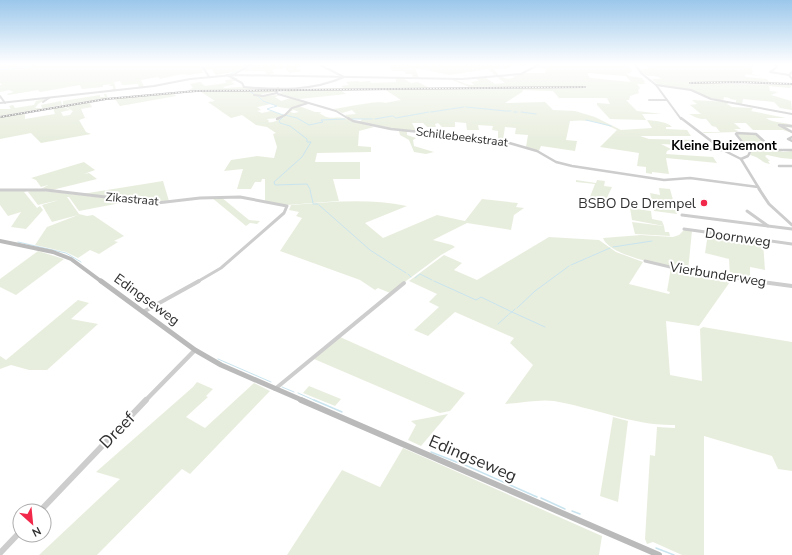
<svg xmlns="http://www.w3.org/2000/svg" width="792" height="555" font-family="'Nunito Sans',sans-serif">
	<style>
		.green { fill: #e8eede; fill-rule: evenodd }
		.lines { fill: none; stroke-linecap: round; stroke-linejoin: round }
		.stream-far1 { stroke: #c9e4ef; stroke-width: 1 }
		.stream { stroke: #c9e4ef; stroke-width: 1.5 }
		.minor-far3 { stroke: #cdcdcd; stroke-width: 2 }
		.minor-far2 { stroke: #cdcdcd; stroke-width: 2.5 }
		.minor-far1 { stroke: #cdcdcd; stroke-width: 3 }
		.minor { stroke: #cdcdcd; stroke-width: 4 }
		.tertiary-far2 { stroke: #cdcdcd; stroke-width: 2 }
		.tertiary-far1 { stroke: #cdcdcd; stroke-width: 4.5 }
		.tertiary { stroke: #cdcdcd; stroke-width: 6 }
		.secondary-far2 { stroke: #bababa; stroke-width: 4 }
		.secondary-far1 { stroke: #bababa; stroke-width: 5 }
		.secondary { stroke: #bababa; stroke-width: 6 }
		.rail-casing { stroke: #858585; stroke-width: 2 }
		.rail { stroke: #fff; stroke-width: 1; stroke-dasharray: 1.5; stroke-linecap: butt }
		.poi-dot { fill: #f2284a; stroke: #fff; stroke-width: 1.5 }
		.labels { text-anchor: middle; stroke-width: 4; stroke-linejoin: round; paint-order: stroke }
		.far-street-label { font-size: 12px; fill: #303030; stroke: #fff }
		.far-neighbourhood-label { font-size: 13px; font-weight: bold; fill: #000; stroke: #fff }
		.poi-label { font-size: 14px; fill: #303030; stroke: #fff; text-anchor: end }
		.street-label { font-size: 14px; fill: #303030; stroke: #fff }
		.near-street-label { font-size: 17px; fill: #303030; stroke: #fff }
	</style>
	<rect width="100%" height="100%" fill="#fff"/>
	<g class="green">
		<path d="M0 64H193L203 67 210 64H251L232 74H230L234 72 216 75 211 69 202 71 203 73 188 75 182 74 160 79 158 77 141 80 144 87H139L138 84 122 85 120 81 114 82 116 90H110L113 89V86H109L111 84 103 85V87L82 89 80 85 40 92 38 90 8 95 7 94 14 92 9 90 0 92V85H2L0 83Z"/>
		<path d="M253 64H299L302 66 296 68 302 71 290 73 285 68 272 70 274 73 267 75 265 71H240Z"/>
		<path d="M372 64H524L525 67 513 65 510 68 493 69 500 76H496L488 69 450 75 415 68 419 78H413L412 74H406L404 71H392L389 65H372Z"/>
		<path d="M550 64H627L632 70 629 71H633L630 72 631 73H626L629 76 642 78 645 82H643L646 84H637L640 88 638 90 639 93 630 96 629 100H626L637 111 662 114H642L646 120 610 119 597 105V103L610 104 607 98H559L553 91 523 90 522 92 505 103 545 102 553 110 575 111 595 117 621 130 652 128 647 120C655 121 666 121 672 127H666V129L687 130 691 136H640L649 139 695 140 700 145H692L696 150 686 149 681 145 661 144 671 149 667 151 666 154 713 157 717 163 666 158 669 174 652 172V174L646 173V167L637 166 639 153 600 147 617 130C603 122 587 119 570 121L566 140 577 141 575 151 541 146 539 151 526 147 528 135 515 134 516 128 505 127 503 140 498 139V131L492 130 493 126 478 125 479 130H467L466 123 455 122V127H442L438 123 435 124 436 127H427L423 123H412L416 131 394 129 360 122 362 119H349L345 115 356 114 352 110 342 113 334 109C344 108 377 100 385 103L401 100 386 90H340L346 94 299 99 279 93 290 91H277L587 88 586 87 472 88 450 79C459 79 465 86 474 85L471 82 479 81 475 78H486L495 84 505 83 497 77H503L506 79 514 78 513 76 525 73H545L546 69H551L533 67 535 66H550ZM587 73 626 76 631 82 590 78Z"/>
		<path d="M640 64H759L761 65 753 66 751 68 753 71 752 74 765 77 745 74 746 77 767 79 769 82 792 84 740 82 690 83 792 85 790 88 769 86 770 91 778 92 771 95 791 101 792 110 780 108 774 102 743 99 742 104 736 103V100L730 99V98L724 97 723 101 709 98 691 90 658 85 652 79H662C652 73 649 80 639 70L649 68Z"/>
		<path d="M396 78 404 79 411 83 418 82 429 88 278 89 344 88 341 86 349 85 346 82 358 81 360 82 370 81 371 83 396 82Z"/>
		<path d="M235 79 236 80 231 82 235 84 223 87 225 88 241 87 265 89 187 91 193 88 190 84 200 82 205 86 226 83 225 80Z"/>
		<path d="M275 90V92L261 94 263 96 280 95 275 97 281 101 291 98 306 103 299 106 315 112H322L319 113C332 121 331 116 343 118 352 120 365 125 374 127L359 131 358 146 371 147V152L317 153 315 162H360V179H333L339 201 287 205 265 201V179H262L261 182H255L251 189H237L243 169 224 171 231 160 257 156 274 158 277 147 273 134 276 133 267 127 256 125 242 115 231 118 208 102 215 101 200 91ZM271 104C281 109 289 107 299 112L294 113 290 112 293 110H291C285 115 276 124 268 122L269 121 267 119 278 118 284 115 271 111 262 113 257 111 261 110 257 107Z"/>
		<path d="M172 93H176L174 94 176 96 120 106 115 99Z"/>
		<path d="M104 94H106L108 98 63 105V101L100 95V97H105Z"/>
		<path d="M48 98 38 104 35 108H42L41 105 61 101 62 105 0 116V109H11L9 106 13 105 15 108 34 105 36 101Z"/>
		<path d="M692 100 728 102 729 103 727 104 732 107 753 108 751 111 786 118H766C772 123 784 122 792 125V128L787 127 792 133 783 130H753L746 123H734L741 129H734L738 131 736 132 704 133 702 132H720L716 127 712 126 706 119C698 119 695 117 689 114H701L690 105 697 104Z"/>
		<path d="M89 102 92 107 81 109 85 118 79 120 86 132 91 134 41 143 31 133 0 139V117L25 113V119L55 114 53 108 62 106 70 110 61 112 63 116 70 115 73 111 64 106Z"/>
		<path d="M399 131H407V135L416 138 413 140 414 146 434 152 426 154 414 152 409 140 400 135Z"/>
		<path d="M737 133 757 135 772 149 783 152 792 151V159L781 158 767 155 765 156 770 161H768L770 164C761 163 760 157 750 155L751 152Z"/>
		<path d="M84 162 95 170 84 174 89 173 97 179 52 190 41 189 48 185 41 187 36 180 31 178Z"/>
		<path d="M576 180 596 183 597 180 605 181 604 186 612 187 604 204 588 202 595 184 576 182Z"/>
		<path d="M163 181 169 201 159 202 82 194Z"/>
		<path d="M659 188 670 189 677 214 654 211 650 193 660 195Z"/>
		<path d="M0 191H26L22 193 24 192 37 208 40 206 43 210 26 229 11 227 21 212 8 216 0 205Z"/>
		<path d="M30 191H44L131 201 79 211 69 197H67L79 214 87 216 93 215 124 236 114 241 118 242 99 254 90 250 78 258 66 252 35 245 47 227 78 215 52 222 42 205 59 200 38 205 28 192Z"/>
		<path d="M211 197H221L249 220 260 221 257 224 250 223 246 226Z"/>
		<path d="M482 199 518 203 516 207 524 208 514 215 511 230 467 223 433 240 452 245 455 247 441 255 390 293 378 288 375 290 360 280 280 251 302 218 296 216 299 212 289 210 291 205C330 202 368 198 407 206L365 223 383 238 437 215 465 221Z"/>
		<path d="M630 208 651 211 652 219 662 221 664 226 632 220Z"/>
		<path d="M632 222 664 226 665 232H669L670 236 635 234Z"/>
		<path d="M685 229 692 231 688 271C669 266 610 257 603 238L641 235 673 237 679 235Z"/>
		<path d="M708 233 763 242 765 270 750 267V280L730 277 729 259 705 253Z"/>
		<path d="M549 237 599 240 616 252 643 262 629 284 669 294 670 292 667 291 671 268 732 279 699 326 666 321 670 375 702 381 700 329 703 327 792 342V471L778 469 772 456 704 436V555H682L653 542 647 544 645 539 650 455 655 456 657 427 675 428V425C634 426 595 408 554 401 539 399 521 403 505 404L533 365 510 343 514 338 455 312 428 336 414 330 439 307 429 302 437 294 409 281 444 255 462 263 454 270 477 280Z"/>
		<path d="M38 251 64 259 16 295 0 287V279Z"/>
		<path d="M78 300 89 303 71 319 98 324 47 370H29L11 365 0 369V356L6 360Z"/>
		<path d="M340 337 465 393 450 411 440 413 314 359Z"/>
		<path d="M197 382 213 389 206 396 208 397 186 417 205 428 254 383 270 391 190 474 182 469 97 555H39L120 479 96 472 193 387Z"/>
		<path d="M309 386 341 399 335 406 303 393Z"/>
		<path d="M448 414 421 446 408 440 416 425 411 421Z"/>
		<path d="M613 417 628 421 618 502 600 496Z"/>
		<path d="M403 448 602 536 599 555H287L342 470 380 487Z"/>
	</g>
	<g class="lines">
		<g class="stream-far1">
			<path d="M0 70 22 68 41 64"/>
			<path d="M230 74 238 71"/>
			<path d="M231 76 237 79"/>
			<path d="M249 91 254 94"/>
			<path d="M259 97 263 101 277 106 274 107"/>
			<path d="M273 107 267 109 283 115"/>
			<path d="M466 107 506 111"/>
			<path d="M507 111H511"/>
			<path d="M431 112 464 107"/>
			<path d="M514 112H517"/>
			<path d="M521 112 536 114"/>
			<path d="M285 115 297 118 309 125 323 122 321 120 345 119"/>
			<path d="M393 116 396 118 429 112"/>
			<path d="M283 117 279 121 280 123 290 126 307 139V142H311L302 157 274 182 275 185 307 184 310 189"/>
			<path d="M352 119H372"/>
			<path d="M375 119 392 116"/>
			<path d="M586 120 611 126"/>
			<path d="M310 190 313 203"/>
			<path d="M313 204H318"/>
			<path d="M319 205 370 250 406 273"/>
			<path d="M18 242 66 253 81 262"/>
			<path d="M613 247 652 241"/>
			<path d="M571 265 610 248"/>
			<path d="M408 274 411 277"/>
			<path d="M415 278 420 274 432 280"/>
			<path d="M434 281 476 300 481 297 512 312 515 309"/>
			<path d="M517 308 535 291 569 266"/>
			<path d="M509 314 512 312 545 327"/>
			<path d="M498 324 508 315"/>
			<path d="M218 359 271 382"/>
			<path d="M282 387 294 392"/>
			<path d="M298 393 316 401"/>
		</g>
		<g class="stream">
			<path d="M314 400 342 412"/>
			<path d="M431 452 459 463"/>
			<path d="M465 465 537 497"/>
			<path d="M541 498 565 509"/>
			<path d="M572 511 580 514"/>
			<path d="M656 548 674 555"/>
		</g>
		<g class="minor-far3">
			<path d="M635 64 641 73 656 85 681 119"/>
			<path d="M775 65 777 67 770 72 789 75"/>
			<path d="M203 67 209 77"/>
			<path d="M227 75 242 83 244 87C278 90 313 91 344 77L318 64"/>
			<path d="M233 75 252 64"/>
			<path d="M656 85 691 90 711 99 792 114"/>
			<path d="M278 88 276 91 278 94 336 111 349 119"/>
			<path d="M254 95 263 96 277 93"/>
			<path d="M0 96 5 103"/>
			<path d="M649 100H667"/>
			<path d="M43 102 49 98"/>
			<path d="M277 119 285 115 292 108 308 103"/>
		</g>
		<g class="minor-far2">
			<path d="M348 118 353 121 391 129 499 140 537 151 556 162 572 166 664 180 690 178 758 187"/>
			<path d="M681 118 723 150 741 159 760 190"/>
			<path d="M277 119 279 118"/>
			<path d="M792 126 779 125 792 132"/>
			<path d="M792 137 788 139 792 141"/>
			<path d="M672 149 722 150"/>
			<path d="M741 159 748 156 750 152 736 134 737 133 756 134 767 144 777 150H792"/>
			<path d="M779 166H792"/>
		</g>
		<g class="minor-far1">
			<path d="M759 189 769 204 792 225"/>
			<path d="M0 190H46L157 203 200 198 240 197 287 206 284 213 221 268 197 282"/>
			<path d="M747 211 768 226"/>
			<path d="M682 215 792 229"/>
			<path d="M684 229 792 244"/>
			<path d="M645 261 687 271 762 282"/>
		</g>
		<g class="minor">
			<path d="M755 281 792 286"/>
			<path d="M143 312 199 281"/>
			<path d="M275 389 404 283"/>
		</g>
		<g class="tertiary-far2">
			<path d="M792 72 789 75 792 79"/>
			<path d="M0 103 154 86 190 79 233 75 462 79 521 74 540 64"/>
		</g>
		<path class="tertiary-far1" d="M145 401 195 350"/>
		<g class="tertiary">
			<path d="M40 511 146 400"/>
			<path d="M0 553 20 532"/>
		</g>
		<path class="secondary-far2" d="M0 241 53 252 71 259 102 282"/>
		<path class="secondary-far1" d="M101 281 195 350 221 365 304 401"/>
		<path class="secondary" d="M301 400 659 555"/>
		<defs>
			<g id="rail">
				<path d="M690 83 738 82 792 84"/>
				<path d="M0 117 106 99 196 91 585 87"/>
			</g>
		</defs>
		<use href="#rail" class="rail-casing"/>
		<use href="#rail" class="rail"/>
	</g>
	<linearGradient id="sky" x2="0" y2="1"><stop stop-color="#9bc7eb"/><stop offset="0.45" stop-color="#fff"/><stop offset="1" stop-color="#fff" stop-opacity="0"/></linearGradient>
	<rect width="792" height="142" fill="url(#sky)"/>
	<circle class="poi-dot" cx="704" cy="203" r="4"/>
	<g class="labels">
		<g class="far-street-label">
			<text transform="translate(462 137) rotate(7)" y="4">Schillebeekstraat</text>
			<text transform="translate(132 199) rotate(5)" y="4">Zikastraat</text>
		</g>
		<g class="far-neighbourhood-label">
			<text x="724" y="150">Kleine Buizemont</text>
		</g>
		<g class="poi-label">
			<text x="696" y="208">BSBO De Drempel</text>
		</g>
		<g class="street-label">
			<text transform="translate(738 237) rotate(8)" y="5">Doornweg</text>
			<text transform="translate(718 274) rotate(9)" y="5">Vierbunderweg</text>
			<text transform="translate(147 299) rotate(36)" y="5">Edingseweg</text>
		</g>
		<g class="near-street-label">
			<text transform="translate(117 430) rotate(-46)" y="6">Dreef</text>
			<text transform="translate(473 458) rotate(23)" y="6">Edingseweg</text>
		</g>
	</g>
	<g transform="translate(32 523) rotate(153)"><circle r="19" fill="#ffffff" stroke="#acacac"/>
	<path d="M0-3L7 15L0 10L-7 15Z" fill="#f2284a"/>
	<text y="-6" font-size="11" font-weight="bold" text-anchor="middle" fill="#303030">N</text>
	</g>
</svg>
